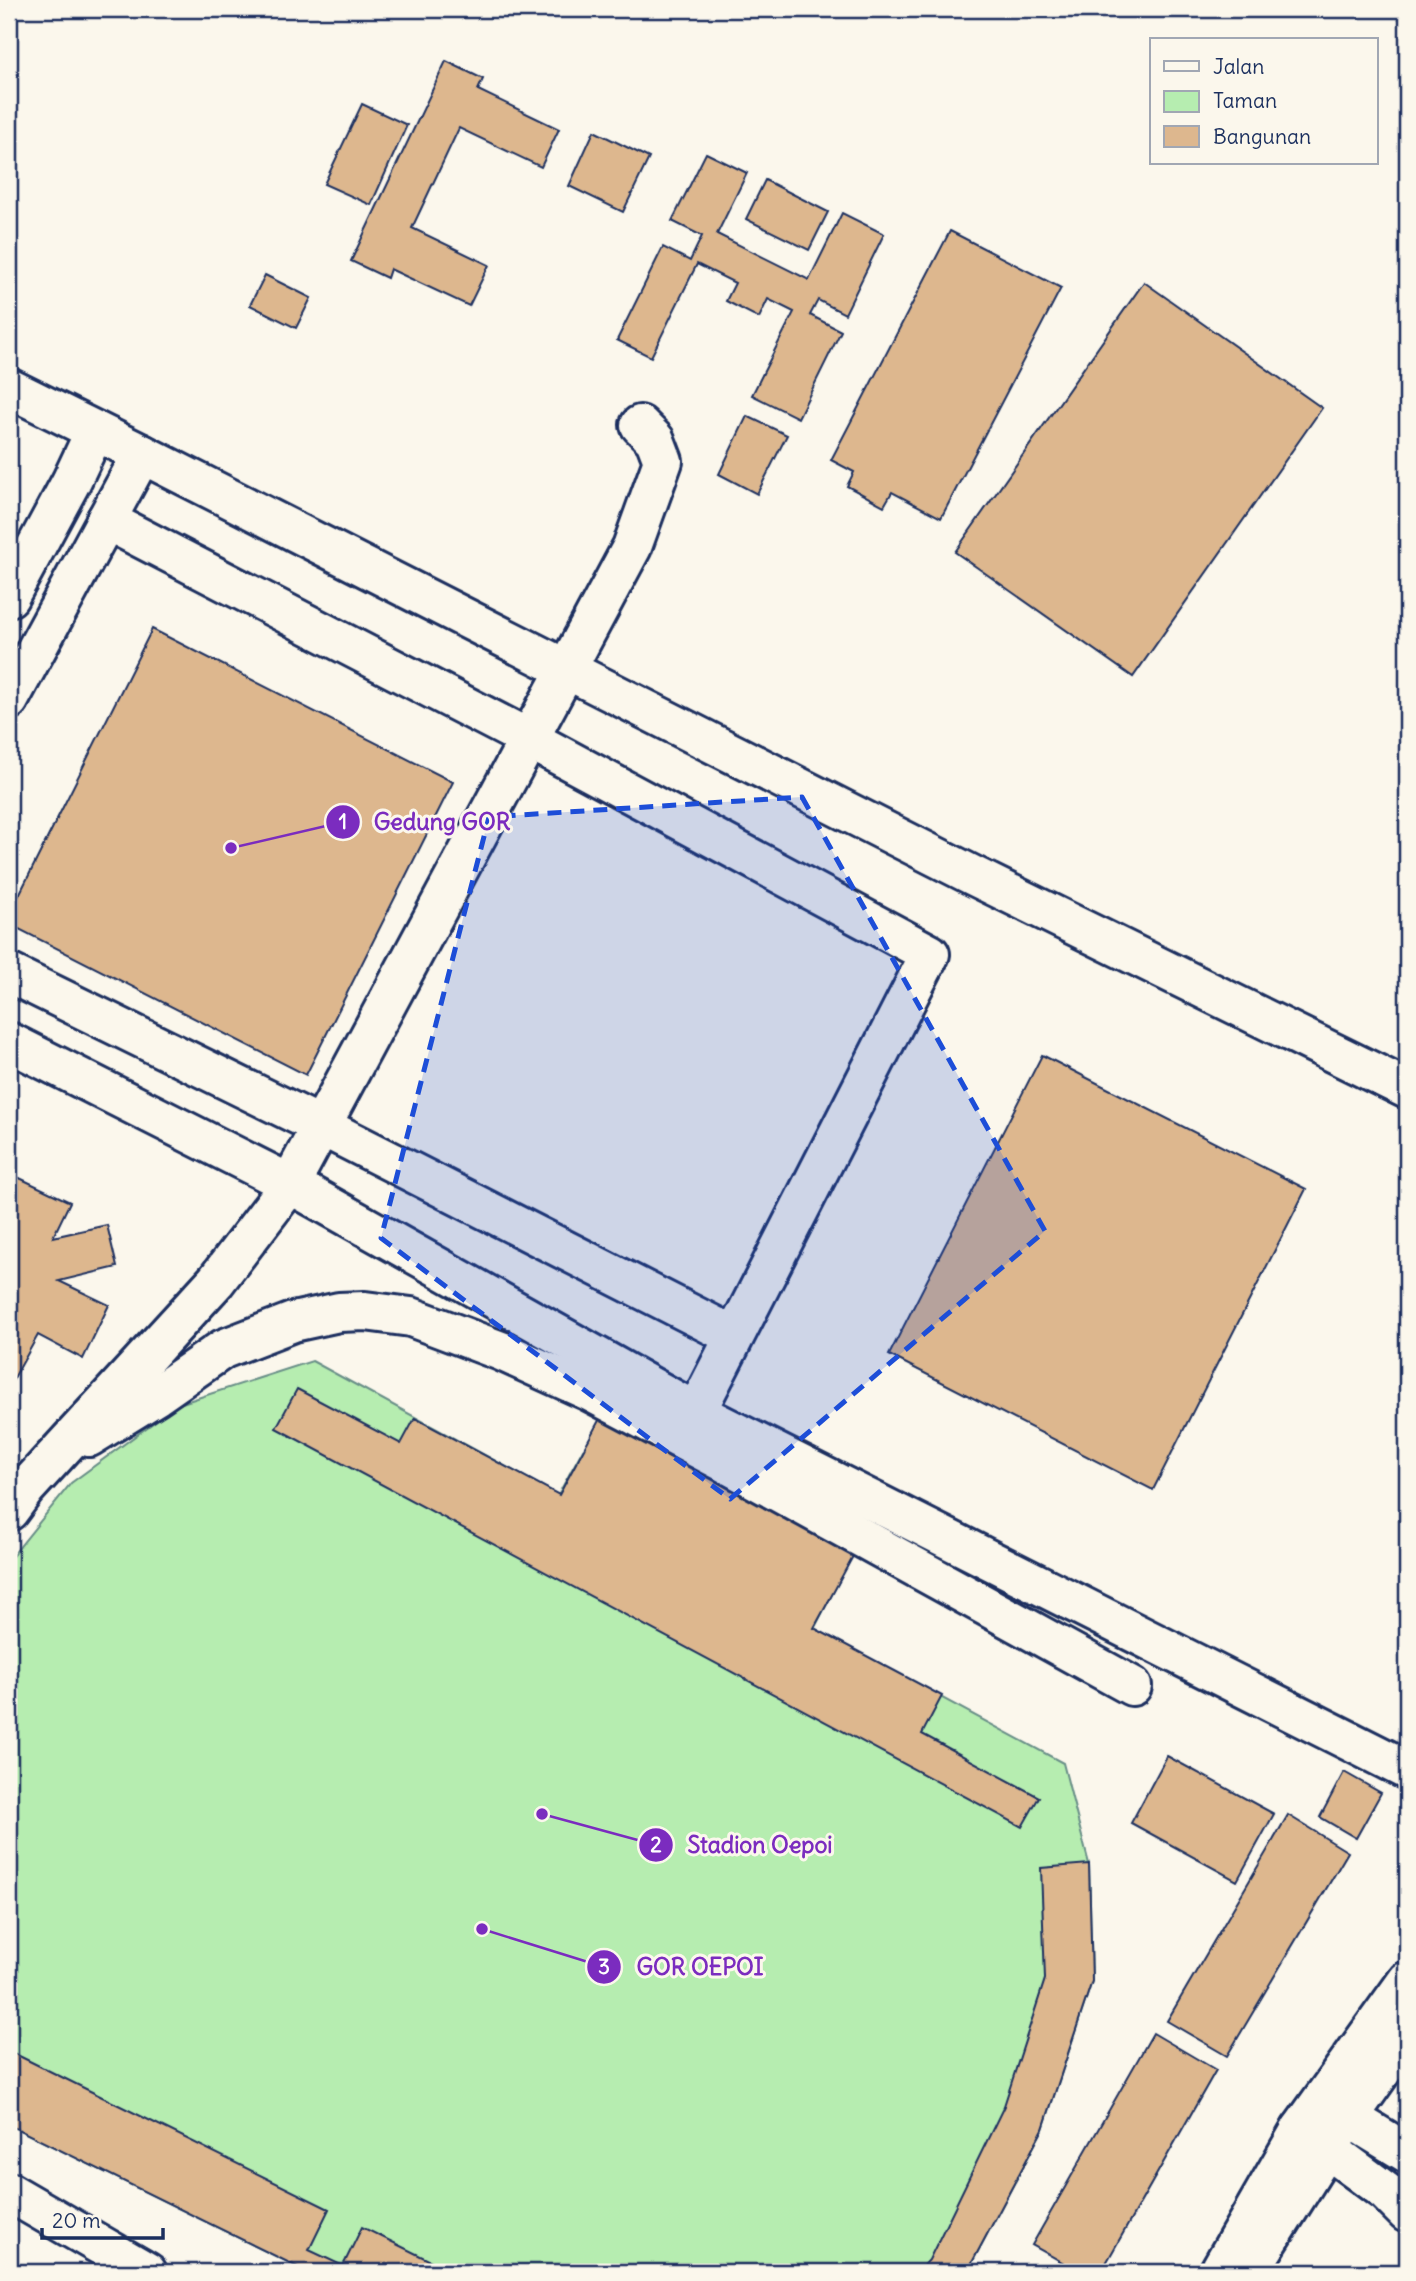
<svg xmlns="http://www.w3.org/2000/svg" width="1416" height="2281" font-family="Delius,sans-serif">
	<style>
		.green { fill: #b6edb0; stroke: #688e87; stroke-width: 2 }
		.building { fill: #ddb78e; stroke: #1b2f5e; stroke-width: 2 }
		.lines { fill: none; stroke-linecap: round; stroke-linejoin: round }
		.minor-casing { stroke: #1b2f5e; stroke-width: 44 }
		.major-casing { stroke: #1b2f5e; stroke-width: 44 }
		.minor { stroke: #fbf7ec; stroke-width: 38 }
		.major { stroke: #fbf7ec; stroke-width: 38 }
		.marked { fill: #1d4ed8; fill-opacity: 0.2; stroke: #1d4ed8; stroke-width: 5; stroke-dasharray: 14 9; stroke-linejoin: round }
		.leader { fill: none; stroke: #7b2cbf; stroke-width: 2.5 }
		.callout-dot { fill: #7b2cbf; stroke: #fbf7ec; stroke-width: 2.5 }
		.mark-label { font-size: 21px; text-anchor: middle; font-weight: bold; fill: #fff }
		.callout-label { font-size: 23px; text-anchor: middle; font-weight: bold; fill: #7b2cbf; stroke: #fbf7ec; stroke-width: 6; stroke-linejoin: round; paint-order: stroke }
	</style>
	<rect width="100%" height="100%" fill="#fbf7ec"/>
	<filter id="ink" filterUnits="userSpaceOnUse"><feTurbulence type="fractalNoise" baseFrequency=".0143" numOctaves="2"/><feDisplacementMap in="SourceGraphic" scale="14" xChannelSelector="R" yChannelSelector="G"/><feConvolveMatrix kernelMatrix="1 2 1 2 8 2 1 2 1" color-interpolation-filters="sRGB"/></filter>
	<g filter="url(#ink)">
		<path class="green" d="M312 1361 558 1495 583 1449 838 1583 814 1629 1063 1763 1089 1864 1092 1981 1043 2129 967 2272H308L9 2125V1560L71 1483 179 1404Z"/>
		<g class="building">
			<path d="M446 61 483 79 478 90 559 129 541 167 459 128 412 228 489 265 469 306 390 269 387 278 351 261Z"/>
			<path d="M362 104 407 125 371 205 324 184Z"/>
			<path d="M594 131 649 158 623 212 569 186Z"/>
			<path d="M706 153 747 173 717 234 809 280 842 213 884 234 845 314 818 300 810 315 841 331 798 418 752 395 794 312 768 299 759 318 726 301 735 283 697 264 651 357 617 340 663 247 690 261 702 236 672 221Z"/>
			<path d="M765 180 828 212 809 250 746 219Z"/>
			<path d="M950 231 1061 288 941 518 892 492 884 506 847 486 854 472 831 460Z"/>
			<path d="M265 275 311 298 296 328 250 305Z"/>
			<path d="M1144 282 1322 408 1133 677 955 552Z"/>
			<path d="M747 416 787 435 757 494 719 474Z"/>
			<path d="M152 629 453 782 306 1075 9 924V915Z"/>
			<path d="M1042 1055 1306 1189 1153 1490 889 1355Z"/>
			<path d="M9 1173 70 1202 53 1237 107 1225 117 1267 59 1281 109 1305 83 1359 38 1335 9 1387Z"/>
			<path d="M297 1389 401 1444 415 1418 559 1495 605 1409 859 1545 814 1628 942 1696 922 1734 1039 1797 1022 1827 276 1428Z"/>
			<path d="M1167 1756 1274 1814 1237 1881 1131 1823Z"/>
			<path d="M1344 1772 1381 1793 1356 1838 1320 1817Z"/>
			<path d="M1288 1815 1348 1852 1227 2056 1167 2021Z"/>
			<path d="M1089 1864 1092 1981 1043 2129 967 2272H918L929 2260 1004 2106 1045 1979 1041 1868Z"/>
			<path d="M1153 2033 1216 2070 1101 2272H1080L1032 2245Z"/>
			<path d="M9 2051 329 2209 309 2250 343 2266 362 2227 453 2272H308L9 2125Z"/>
		</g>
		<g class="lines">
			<defs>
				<g id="minor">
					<path d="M9 388 142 454 974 876 1407 1089"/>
					<path d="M9 597 71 482 95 431"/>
					<path d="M9 700 142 454"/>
					<path d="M9 973 321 1126 734 1336"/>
					<path d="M9 1042 290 1184 632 547 663 461 655 440 640 425"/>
					<path d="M696 1412 1407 1770"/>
					<path d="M89 1437 157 1395 223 1349 293 1322 339 1312 365 1311 411 1317 501 1351 589 1391 722 1461 1132 1686"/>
					<path d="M9 1511 26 1488 216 1281 290 1184 696 1412 930 954 529 739 106 520"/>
					<path d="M1325 2098 1348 2117 1407 2153"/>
					<path d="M1301 2129 1386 2192 1407 2213"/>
					<path d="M9 2192 147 2272"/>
				</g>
				<g id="major">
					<path d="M1219 2272 1301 2129 1407 1981"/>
					<path d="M1249 2272 1327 2148 1407 2035"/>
				</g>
			</defs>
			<use href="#minor" class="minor-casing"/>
			<use href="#major" class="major-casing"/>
			<use href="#minor" class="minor"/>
			<use href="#major" class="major"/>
		</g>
	</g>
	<path class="marked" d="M802 797 1045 1231 730 1499 381 1238 489 817Z"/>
	<path class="leader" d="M231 848L343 822M542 1814L656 1845M482 1929L604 1967"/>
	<g class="callout-dot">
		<circle cx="231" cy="848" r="7"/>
		<circle cx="542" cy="1814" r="7"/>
		<circle cx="482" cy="1929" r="7"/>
		<circle cx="343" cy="822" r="18"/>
		<circle cx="656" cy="1845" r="18"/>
		<circle cx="604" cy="1967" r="18"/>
	</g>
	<g class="mark-label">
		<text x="343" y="829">1</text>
		<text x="656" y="1852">2</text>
		<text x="604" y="1974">3</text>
	</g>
	<g class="callout-label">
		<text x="442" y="830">Gedung GOR</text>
		<text x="760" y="1853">Stadion Oepoi</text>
		<text x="700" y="1975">GOR OEPOI</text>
	</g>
	<rect width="1416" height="2281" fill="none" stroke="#fbf7ec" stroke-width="35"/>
	<rect x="18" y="18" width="1381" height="2246" fill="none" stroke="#1b2f5e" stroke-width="2.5" filter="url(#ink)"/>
	<rect x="1150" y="38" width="228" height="126" fill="#fbf7ec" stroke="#a1a7b3" stroke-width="2"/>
	<rect x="1164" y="61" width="35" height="10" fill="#fbf7ec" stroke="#a1a7b3" stroke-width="2"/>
	<text x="1213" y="74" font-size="21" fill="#1b2f5e">Jalan</text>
	<rect x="1164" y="91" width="35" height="21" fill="#b6edb0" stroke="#a1a7b3" stroke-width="2"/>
	<text x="1213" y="108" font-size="21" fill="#1b2f5e">Taman</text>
	<rect x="1164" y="126" width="35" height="21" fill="#ddb78e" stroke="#a1a7b3" stroke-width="2"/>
	<text x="1213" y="144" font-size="21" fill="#1b2f5e">Bangunan</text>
	<path d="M42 2228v10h121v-10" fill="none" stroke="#1b2f5e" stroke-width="3.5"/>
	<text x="52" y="2228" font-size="21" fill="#1b2f5e" stroke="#fbf7ec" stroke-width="5" paint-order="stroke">20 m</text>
</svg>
